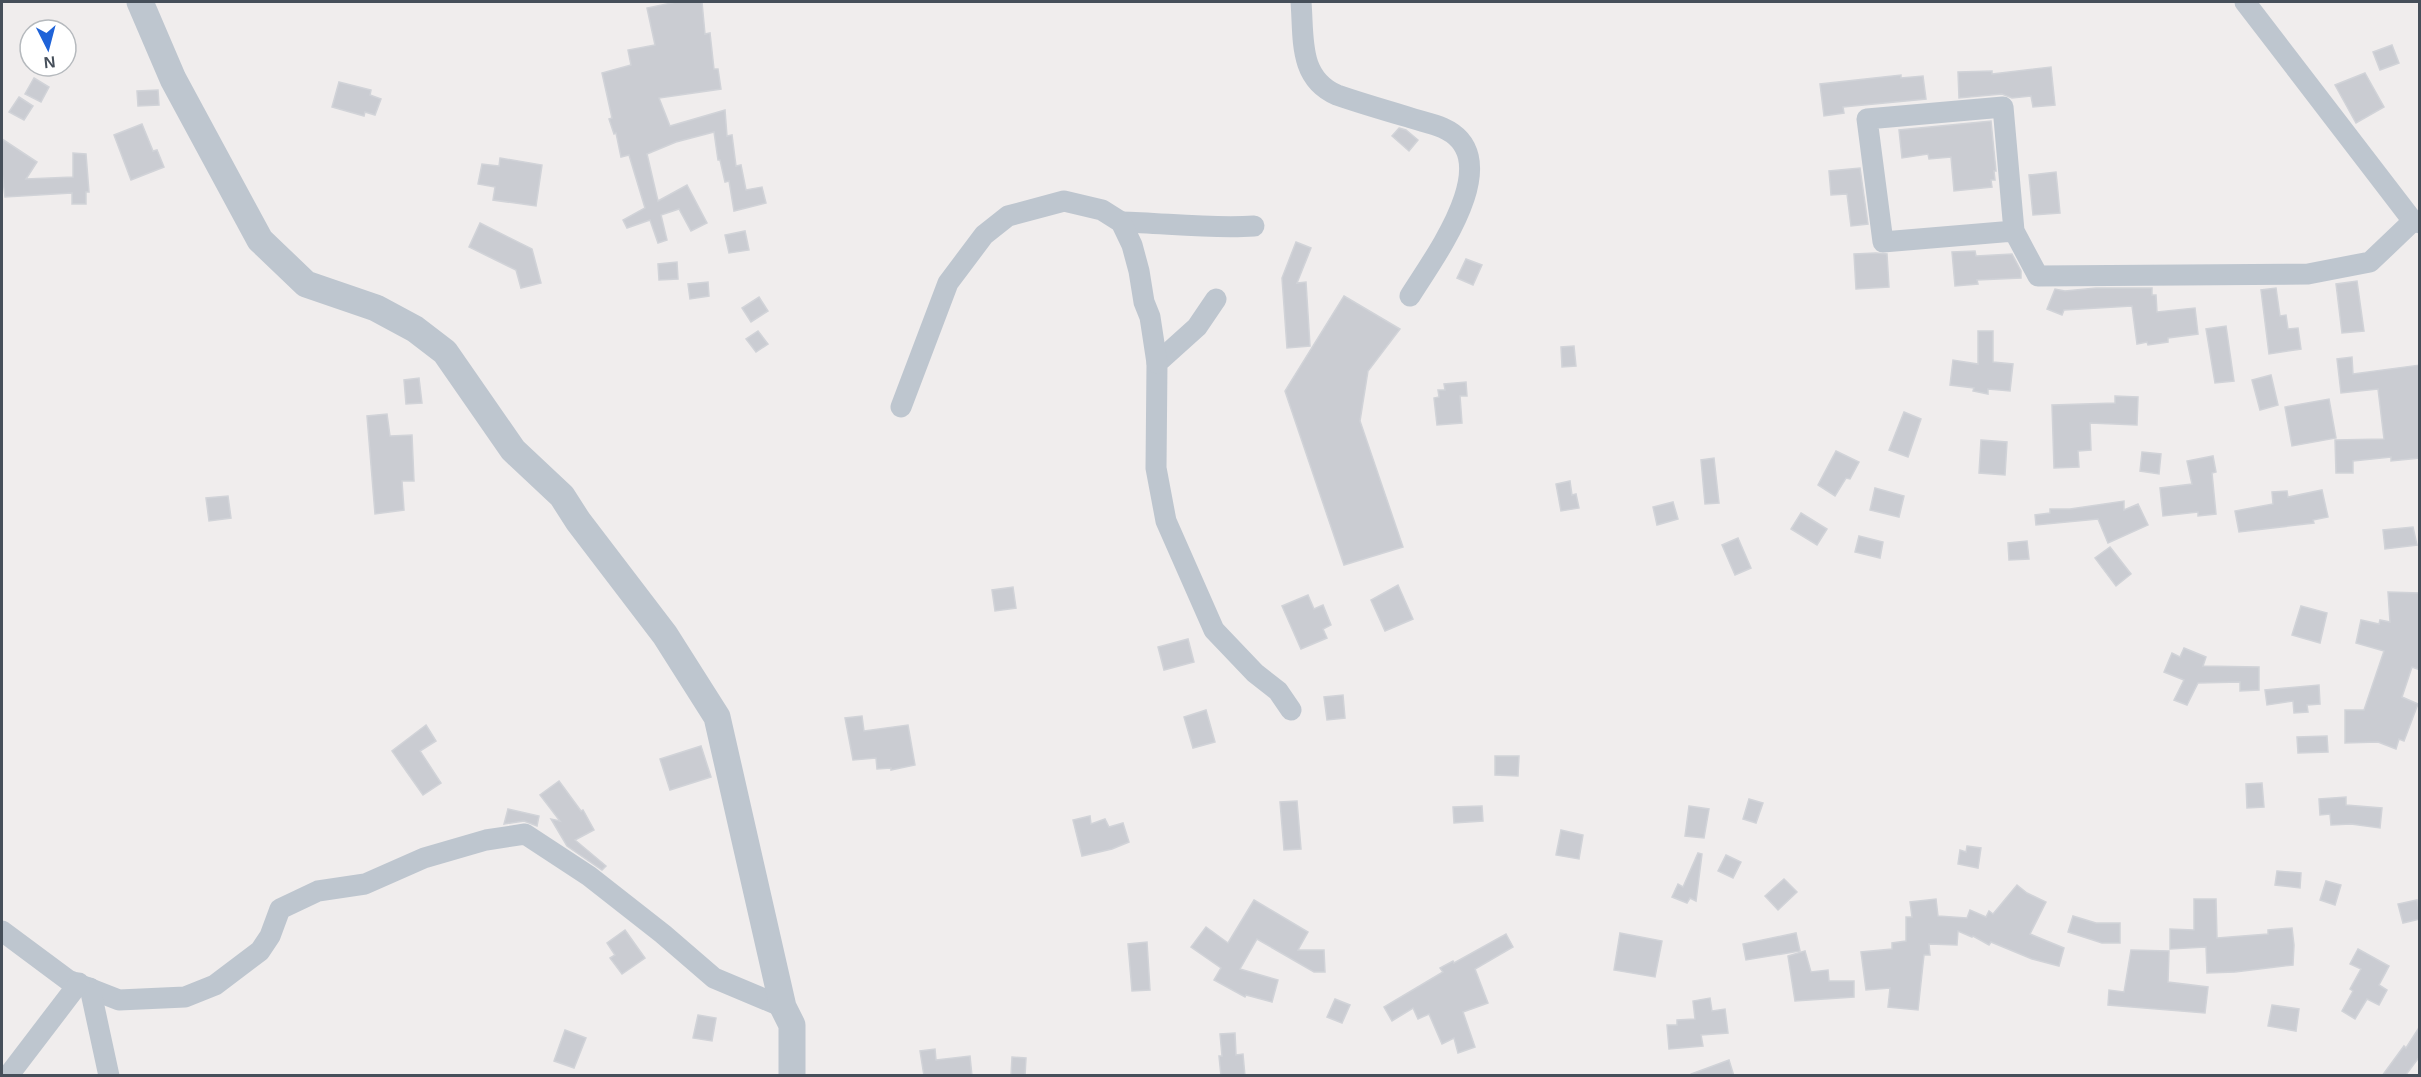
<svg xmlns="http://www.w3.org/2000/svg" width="2421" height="1077" font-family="Helvetica,sans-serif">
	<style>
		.building { fill: #caccd2; stroke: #d1d3d8; stroke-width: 1.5 }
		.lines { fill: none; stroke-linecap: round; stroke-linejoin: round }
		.minor { stroke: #bec6cf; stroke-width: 21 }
		.tertiary { stroke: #bec6cf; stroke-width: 27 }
	</style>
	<rect width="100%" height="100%" fill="#f0eded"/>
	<g class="building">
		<path d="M676 2H702L705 34 710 33 714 69H718L721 89 659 98 670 126 725 110 727 136 732 135 736 166 741 165 746 190 762 187 766 203 734 211 729 181 725 182 720 160H718L714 132 676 142 647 154 658 201 687 185 707 223 691 231 679 209 661 215 667 240 658 243 650 220 627 228 623 220 645 208 629 155 621 157 616 133 614 134 609 119 612 118 602 73 631 65 628 50 655 45 647 8Z"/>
		<path d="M2392 45 2399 63 2380 70 2373 52Z"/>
		<path d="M2051 67 2055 105 2033 107 2031 96 2012 98 2002 94 1959 98 1958 72 1992 71V74Z"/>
		<path d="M2365 73 2384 107 2356 123 2335 85Z"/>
		<path d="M1901 75V78L1923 76 1926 99 1843 107 1844 113 1824 116 1820 84Z"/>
		<path d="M34 78 49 87 41 102 25 94Z"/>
		<path d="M339 82 371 90 370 95 381 99 375 115 365 112 364 116 332 107Z"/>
		<path d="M158 90 159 105 138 106 137 91Z"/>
		<path d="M19 97 33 106 24 120 9 112Z"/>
		<path d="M1991 121 1996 171H1994L1995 180H1991L1992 187 1954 191 1951 157 1929 159 1928 154 1902 158 1899 130Z"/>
		<path d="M142 124 153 151 157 150 164 167 131 180 114 135Z"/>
		<path d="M1399 128 1406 130 1418 140 1409 151 1392 136Z"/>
		<path d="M2 139 37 162 26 179 73 177V153L86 154 89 192H86V204H72V193L5 197 2 172Z"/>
		<path d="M500 158 542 165 536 206 493 200 495 187 478 184 482 164 499 166Z"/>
		<path d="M1860 168 1868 224 1851 226 1847 194 1831 195 1829 171Z"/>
		<path d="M2056 172 2060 213 2033 215 2029 175Z"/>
		<path d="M480 223 532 249 541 283 521 288 516 270 469 247Z"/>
		<path d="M745 231 749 250 729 253 725 235Z"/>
		<path d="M1296 242 1311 248 1297 283 1306 282 1310 346 1287 348 1282 278Z"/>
		<path d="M1975 251 1976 256 2012 254 2021 271V278L1977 280 1978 284 1955 286 1952 252Z"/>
		<path d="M1876 253 1887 254 1889 287 1856 289 1854 254Z"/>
		<path d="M1466 259 1482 265 1473 285 1457 278Z"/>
		<path d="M677 262 678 279 659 280 658 264Z"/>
		<path d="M2357 281 2364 331 2342 333 2336 284Z"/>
		<path d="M708 282 709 296 690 299 688 284Z"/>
		<path d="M2096 288H2152V295H2156L2157 312 2195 308 2198 334 2168 338V342L2148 345 2147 342 2137 344 2132 306 2064 310 2062 315 2047 309 2055 289 2065 291Z"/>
		<path d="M2276 288 2280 316 2286 315 2288 329 2298 328 2301 349 2269 354 2261 290Z"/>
		<path d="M1344 296 1400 329 1368 371 1360 421 1403 547 1344 565 1285 391Z"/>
		<path d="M759 297 768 311 751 322 742 308Z"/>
		<path d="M2226 326 2234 381 2215 383 2206 329Z"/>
		<path d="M758 331 768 344 756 352 746 339Z"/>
		<path d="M1978 331H1993V362L2013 364 2010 391 1988 389V394L1973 391 1974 388 1950 385 1953 360 1978 364Z"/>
		<path d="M1574 346 1576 366 1562 367 1561 347Z"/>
		<path d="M2352 357 2353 374 2420 365V458L2391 461V457L2353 461V473H2336L2335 440 2384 439 2378 389 2341 393 2337 359Z"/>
		<path d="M2271 375 2278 405 2260 410 2252 380Z"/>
		<path d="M419 378 422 403 406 404 404 380Z"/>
		<path d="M1466 382 1467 396H1460L1462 423 1437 425 1434 398 1439 397 1438 390H1445L1444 384Z"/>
		<path d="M2115 396 2138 397 2137 425 2090 423 2091 450 2078 451 2079 467 2054 468 2052 405 2115 403Z"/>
		<path d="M2329 399 2336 438 2292 446 2285 407Z"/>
		<path d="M1904 412 1921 419 1908 457 1889 450Z"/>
		<path d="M387 414 390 436 412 435 414 481H402L404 510 375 514 367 416Z"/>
		<path d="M1981 440 2007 442 2005 475 1979 473Z"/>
		<path d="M1836 451 1859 462 1850 479 1846 478 1835 496 1818 485Z"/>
		<path d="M2142 452 2161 454 2159 474 2140 471Z"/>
		<path d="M2213 456 2216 472 2212 473 2216 514 2198 516V512L2163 516 2160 488 2192 484 2187 461Z"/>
		<path d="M1714 458 1719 503 1705 504 1701 460Z"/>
		<path d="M1570 481 1572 495 1576 494 1579 508 1561 511 1556 484Z"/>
		<path d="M1875 488 1904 496 1899 517 1870 510Z"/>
		<path d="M2322 490 2328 517 2313 520 2314 523 2239 532 2235 511 2273 504 2272 492 2287 491 2288 497Z"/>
		<path d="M228 496 231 518 209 521 206 498Z"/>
		<path d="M2124 501V510L2138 504 2148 525 2108 543 2098 519 2036 525 2035 515 2050 513V509H2070Z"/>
		<path d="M1673 502 1678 519 1657 525 1653 507Z"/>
		<path d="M1801 513 1827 529 1817 545 1791 529Z"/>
		<path d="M2413 527 2417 545 2385 549 2383 530Z"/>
		<path d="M1859 536 1883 542 1880 558 1855 552Z"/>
		<path d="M1738 538 1751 568 1735 575 1722 545Z"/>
		<path d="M2027 541 2029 559 2009 560 2008 543Z"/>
		<path d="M2110 547 2131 574 2116 586 2095 558Z"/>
		<path d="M1398 585 1413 619 1385 631 1371 600Z"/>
		<path d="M1013 587 1016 608 995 611 992 590Z"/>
		<path d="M2388 592 2420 593V670L2412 667 2402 697 2418 704 2404 741 2399 739 2396 749 2378 742 2345 743V710H2364L2384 651 2356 643 2361 620 2379 624 2380 620 2390 622Z"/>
		<path d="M1308 595 1314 609 1323 605 1331 625 1323 629 1327 638 1301 649 1282 606Z"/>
		<path d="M2301 606 2327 613 2320 643 2292 635Z"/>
		<path d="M1188 639 1194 662 1164 670 1158 647Z"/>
		<path d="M2184 648 2206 657 2203 666 2259 667V690L2240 691V682L2198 683 2187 705 2174 700 2184 680 2164 672 2172 653 2180 657Z"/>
		<path d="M2319 685 2320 704 2307 705 2308 712 2294 713 2293 701 2267 705 2265 690Z"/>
		<path d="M1343 695 1345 718 1327 720 1324 697Z"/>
		<path d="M1206 710 1215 742 1193 748 1184 717Z"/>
		<path d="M862 716 864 731 908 725 915 765 891 770V768L877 769 876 758 853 760 845 718Z"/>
		<path d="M426 725 436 741 420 751 441 783 423 795 392 751Z"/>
		<path d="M2327 736 2328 752 2298 753 2297 737Z"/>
		<path d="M701 746 711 777 670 790 660 759Z"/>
		<path d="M1495 756H1519L1518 776 1495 775Z"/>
		<path d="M559 781 581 811 583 810 594 830 575 840 606 866 602 870 567 846 551 819 560 821 540 795Z"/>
		<path d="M2262 783 2264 807 2247 808 2246 784Z"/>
		<path d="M2346 797V805L2382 808 2380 828 2351 824 2331 825 2330 814 2320 815 2319 799Z"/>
		<path d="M1749 799 1763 803 1756 823 1743 819Z"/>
		<path d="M1297 801 1301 849 1284 850 1280 802Z"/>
		<path d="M1482 806 1483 821 1454 823 1453 807Z"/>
		<path d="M1689 806 1709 809 1704 838 1685 836Z"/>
		<path d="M508 809 539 816 537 826 524 821 504 824Z"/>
		<path d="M1090 816 1091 824 1105 819 1109 827 1123 823 1129 842 1112 849 1082 856 1073 820Z"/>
		<path d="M1561 830 1583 835 1579 859 1556 855Z"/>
		<path d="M1967 846 1981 848 1978 868 1958 864 1960 850 1966 852Z"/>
		<path d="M1698 853 1702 854 1696 901 1690 898 1687 903 1672 897 1678 884 1683 887Z"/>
		<path d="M1726 855 1741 862 1733 878 1718 871Z"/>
		<path d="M2277 871 2301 873 2300 888 2275 885Z"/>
		<path d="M1784 879 1797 892 1778 910 1765 896Z"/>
		<path d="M2326 881 2341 885 2335 905 2320 900Z"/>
		<path d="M2017 885 2027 893 2046 902 2030 934 2064 948 2059 966 2032 959 1991 942 1989 945 1973 936 1972 937 1958 931 1957 945 1929 944 1930 955H1924L1918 1010 1888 1007 1890 988 1866 990 1861 952 1892 949V943L1906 941V917H1912L1910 902 1936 899 1938 916 1967 918 1970 910 1986 917 1989 911 1993 914Z"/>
		<path d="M2194 899H2216L2217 938 2268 934V930L2292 928 2294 945 2293 965 2235 972 2207 973 2206 947 2170 949V929L2194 930Z"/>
		<path d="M1254 900 1308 932 1298 950H1324L1325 972H1314L1257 939 1240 969 1278 980 1272 1002 1246 995 1245 997 1214 980 1221 968 1191 947 1206 927 1228 943Z"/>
		<path d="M2417 900 2420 919 2403 923 2398 904Z"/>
		<path d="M2073 916 2096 923H2120V943H2102L2068 932Z"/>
		<path d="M625 930 645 958 622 974 610 958 615 955 607 943Z"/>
		<path d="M1620 933 1662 941 1655 977 1614 970Z"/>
		<path d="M1796 933 1800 951 1746 960 1743 944Z"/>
		<path d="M1506 934 1513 947 1475 969 1488 1003 1463 1012 1475 1047 1458 1053 1454 1038 1442 1044 1429 1014 1418 1019 1413 1008 1392 1021 1384 1007 1443 972 1440 968 1453 961 1454 963Z"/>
		<path d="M1147 942 1150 990 1132 991 1128 944Z"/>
		<path d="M2358 949 2389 966 2379 985 2387 990 2379 1005 2367 999 2355 1019 2342 1011 2353 991 2350 989 2361 969 2350 964Z"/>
		<path d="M2131 950 2169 951 2168 982 2208 987 2205 1013 2108 1005 2109 990 2124 992Z"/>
		<path d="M1805 951 1811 972 1828 970 1829 981H1854V997L1795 1001 1788 956Z"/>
		<path d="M1710 998 1712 1011 1725 1009 1728 1033 1701 1035 1703 1046 1669 1049 1667 1025H1677V1020L1695 1019 1693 1001Z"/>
		<path d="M1335 999 1350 1005 1342 1023 1327 1017Z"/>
		<path d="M2272 1005 2299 1009 2296 1031 2268 1026Z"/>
		<path d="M698 1015 716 1018 712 1041 693 1038Z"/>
		<path d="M2420 1026V1056L2405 1076H2382L2404 1046 2406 1048Z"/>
		<path d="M565 1030 586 1038 574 1068 554 1061Z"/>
		<path d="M1235 1033 1236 1055 1243 1054 1245 1076H1221L1219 1056H1222L1220 1034Z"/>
		<path d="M935 1049 936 1060 970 1056 972 1076H924L920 1051Z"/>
		<path d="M1012 1057 1026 1058 1025 1076H1011Z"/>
		<path d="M1729 1060 1734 1076H1691V1074Z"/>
	</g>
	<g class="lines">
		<g class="minor">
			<path d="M1301 2C1304 38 1298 78 1337 95 1360 103 1384 110 1408 117 1419 121 1432 123 1443 128 1510 158 1432 260 1410 296"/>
			<path d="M2245 2 2413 221 2420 223"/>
			<path d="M1121 222C1165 223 1210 229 1254 226"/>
			<path d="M2014 231 1883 242 1867 119 2003 107 2014 231 2038 276 2308 274 2370 262 2413 221"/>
			<path d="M1216 299 1197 327 1157 363 1156 468 1166 521 1214 630 1255 673 1278 691 1291 710"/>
			<path d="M901 407 948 283 984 235 1008 216 1064 201 1102 210 1121 222 1132 245 1139 271 1144 302 1150 317 1157 363"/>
			<path d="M2 931 68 980 119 1000 185 997 215 985 260 951 270 936 280 909 318 891 365 884 424 858 486 840 525 834 589 876 663 934 714 978 783 1007"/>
			<path d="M90 988 109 1076"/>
			<path d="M8 1076 79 983"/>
		</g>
		<path class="tertiary" d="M140 2 173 79 260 240 306 284 376 308 415 329 445 352 513 450 562 496 578 521 665 635 717 717 783 1007 792 1025V1076"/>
	</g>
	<rect width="2421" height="1077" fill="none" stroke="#464f5a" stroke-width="6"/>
	<g transform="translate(48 48) rotate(174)"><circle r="28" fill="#ffffff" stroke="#b5b9bd" stroke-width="1.5"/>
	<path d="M0-4.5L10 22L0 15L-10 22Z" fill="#1f63d8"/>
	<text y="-9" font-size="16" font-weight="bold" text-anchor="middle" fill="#464f5a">N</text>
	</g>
</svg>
